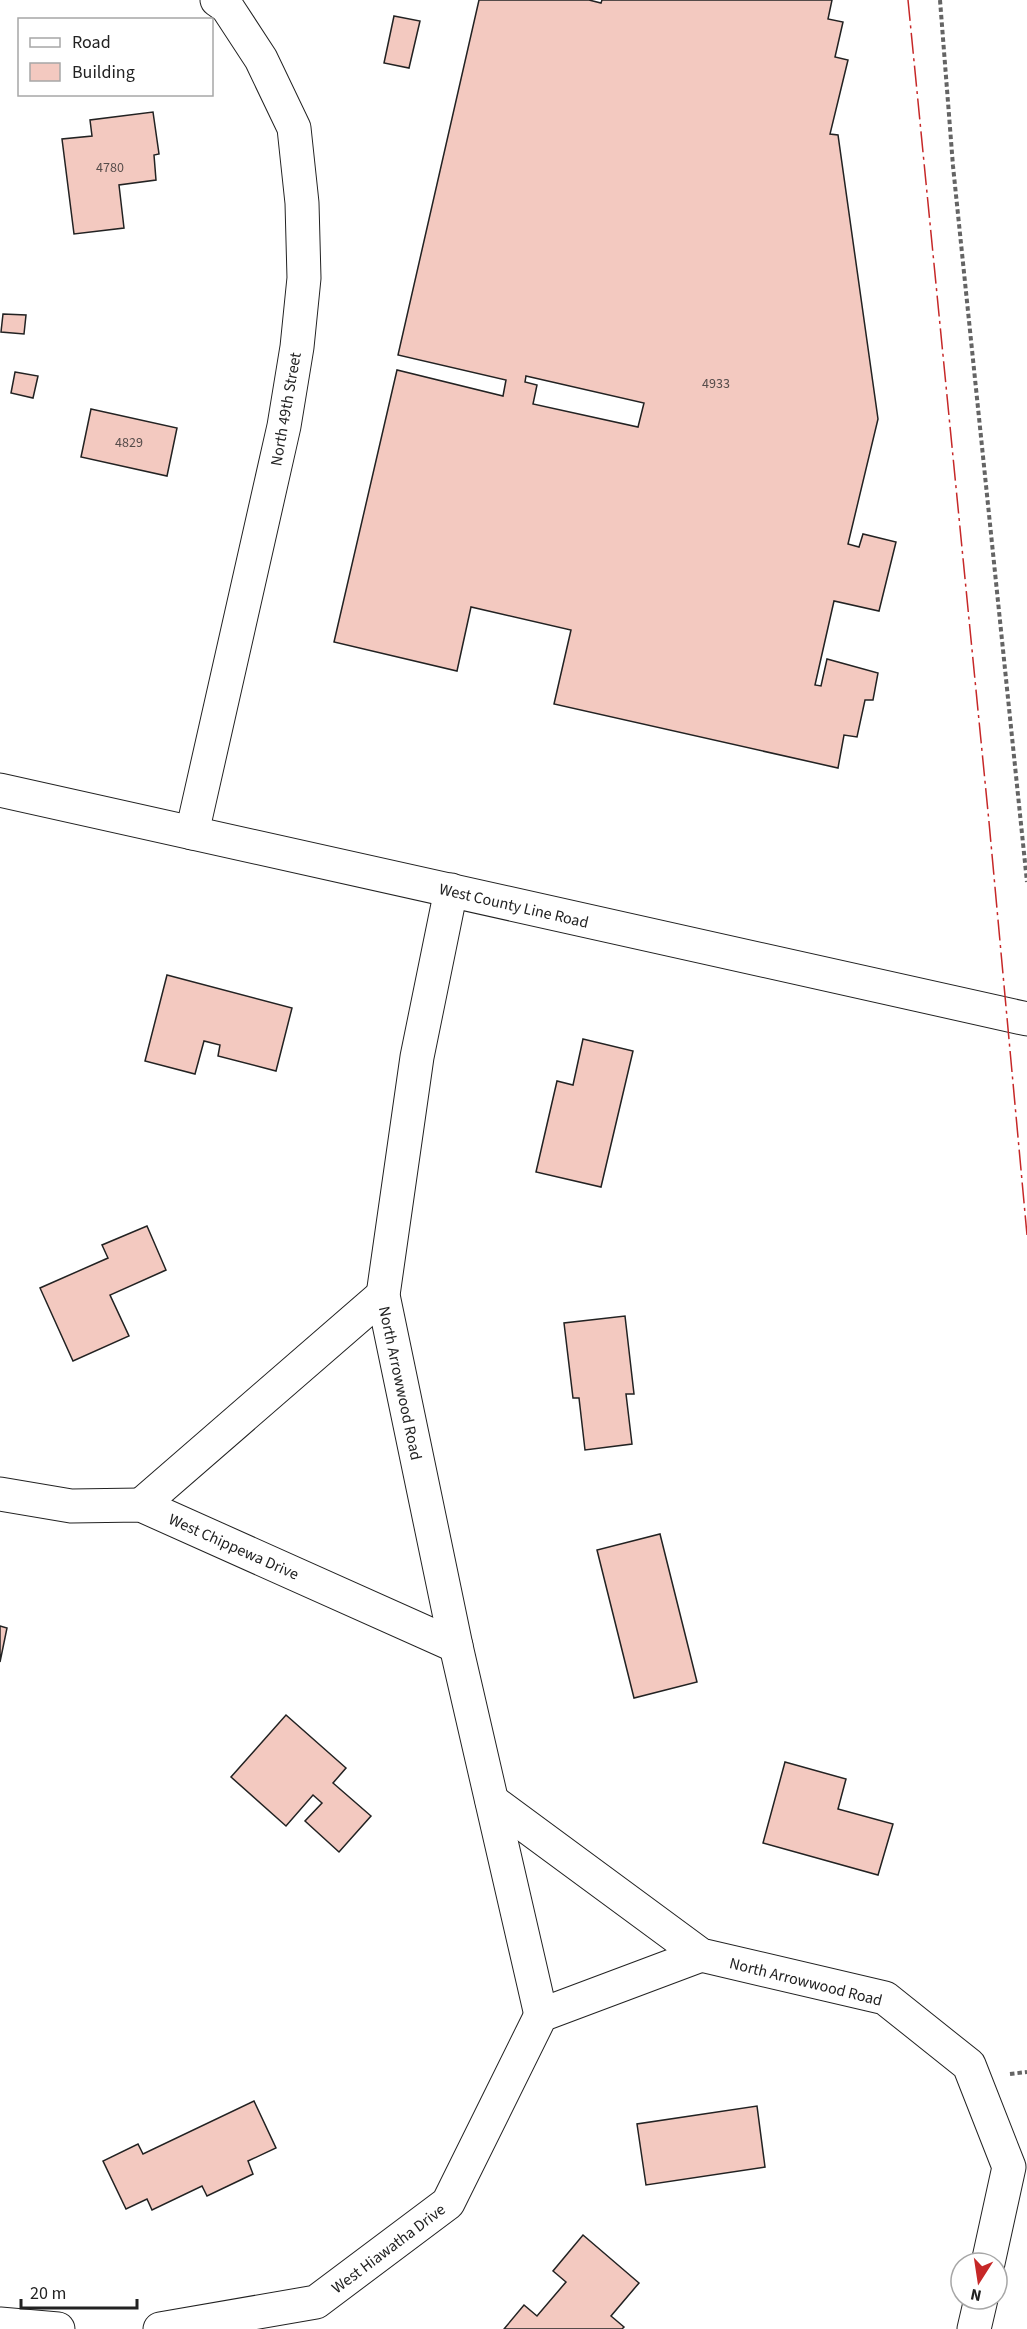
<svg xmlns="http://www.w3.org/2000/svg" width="1027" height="2329" font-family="'Source Sans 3',sans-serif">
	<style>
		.building { fill: #f3c9c0; stroke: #222; stroke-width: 1.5; fill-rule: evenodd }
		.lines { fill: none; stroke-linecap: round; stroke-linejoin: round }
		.minor-casing { stroke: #222; stroke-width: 35 }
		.path { stroke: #646464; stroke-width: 4; stroke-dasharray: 4.5 3; stroke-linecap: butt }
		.minor { stroke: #fff; stroke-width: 33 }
		.power { stroke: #c62828; stroke-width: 1.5; stroke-dasharray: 21 4.5 3 4.5; stroke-linecap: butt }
		.labels { text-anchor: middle; stroke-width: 4.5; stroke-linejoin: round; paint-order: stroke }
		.number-label { font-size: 14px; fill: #564c4a }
		.street-label { font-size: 16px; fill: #222; stroke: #fff }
	</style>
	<rect width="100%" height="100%" fill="#fff"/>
	<g class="building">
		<path d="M479 0H589L601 3 602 0H832L828 19 843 22 835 57 848 60 830 134 838 135 878 419 848 544 859 547 863 534 896 542 879 611 834 601 815 685 821 686 827 659 878 673 873 700H865L857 737 844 735 838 768 554 704 571 630 471 607 457 671 334 642 397 370 503 396 506 380 398 355ZM526 376 644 403 638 427 533 404 537 385 525 382Z"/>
		<path d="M394 16 420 21 409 68 384 63Z"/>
		<path d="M153 112 159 154 154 155 156 180 119 185 124 228 74 234 62 139 92 136 90 120Z"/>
		<path d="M3 314 26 315 24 334 1 332Z"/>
		<path d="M15 372 38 376 33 398 11 393Z"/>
		<path d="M91 409 177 428 167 476 81 457Z"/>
		<path d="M167 975 292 1008 276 1071 218 1056 220 1045 204 1041 195 1074 145 1061Z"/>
		<path d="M583 1039 633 1051 601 1187 536 1172 557 1081 573 1085Z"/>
		<path d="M147 1226 166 1270 110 1295 129 1336 73 1361 40 1288 108 1258 102 1245Z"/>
		<path d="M625 1316 634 1394H626L632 1444 585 1450 579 1398H573L564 1323Z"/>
		<path d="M660 1534 697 1682 634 1698 597 1550Z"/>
		<path d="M0 1626 7 1628 0 1662Z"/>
		<path d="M286 1715 346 1768 333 1783 371 1816 339 1852 305 1821 322 1803 313 1795 286 1826 231 1777Z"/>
		<path d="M785 1762 846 1779 838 1809 893 1824 878 1875 763 1843Z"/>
		<path d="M254 2101 276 2148 248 2161 253 2174 207 2196 202 2186 152 2210 147 2199 126 2209 103 2161 138 2144 143 2154Z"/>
		<path d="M757 2106 765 2167 646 2185 637 2124Z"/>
		<path d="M583 2235 639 2283 611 2316 624 2327 622 2329H504L524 2305 537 2316 566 2282 553 2271Z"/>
	</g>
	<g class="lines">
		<defs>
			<g id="minor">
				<path d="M0 790 1027 1019"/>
				<path d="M192 833 284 426 297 347 304 278 302 203 294 128 261 59 227 7 217 0"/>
				<path d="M451 890 417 1057 383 1295 456 1646 541 2015"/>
				<path d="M0 1494 71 1506 141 1505 456 1646"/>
				<path d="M141 1505 383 1295"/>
				<path d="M492 1801 701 1955 885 1998 969 2065 1009 2167 988 2263"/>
				<path d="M0 2324 58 2329"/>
				<path d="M160 2329 316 2302 448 2203 541 2015 701 1955"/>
				<path d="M974 2329 981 2299"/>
			</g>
		</defs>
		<use href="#minor" class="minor-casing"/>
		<g class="path">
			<path d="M940 0 953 166 1027 882"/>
			<path d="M1010 2074 1027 2072"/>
		</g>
		<use href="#minor" class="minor"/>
		<path class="power" d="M908 0 989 822 1027 1235"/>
	</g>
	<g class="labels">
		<g class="number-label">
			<text x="110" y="172">4780</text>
			<text x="716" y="388">4933</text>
			<text x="129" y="447">4829</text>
		</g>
		<g class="street-label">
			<text transform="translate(285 409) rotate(-80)" y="6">North 49th Street</text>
			<text transform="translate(514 905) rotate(13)" y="6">West County Line Road</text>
			<text transform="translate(401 1383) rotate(78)" y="6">North Arrowwood Road</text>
			<text transform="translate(234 1546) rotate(24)" y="6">West Chippewa Drive</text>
			<text transform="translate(806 1981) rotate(14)" y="6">North Arrowwood Road</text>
			<text transform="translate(388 2248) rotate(-37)" y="6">West Hiawatha Drive</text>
		</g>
	</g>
	<rect x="18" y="18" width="195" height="78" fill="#ffffff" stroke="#a7a7a7" stroke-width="1.5"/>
	<rect x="30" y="38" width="30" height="9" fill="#ffffff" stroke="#a7a7a7" stroke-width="1.5"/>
	<text x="72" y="48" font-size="18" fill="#222222">Road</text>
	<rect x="30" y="63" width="30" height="18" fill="#f3c9c0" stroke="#a7a7a7" stroke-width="1.5"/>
	<text x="72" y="78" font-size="18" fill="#222222">Building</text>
	<g transform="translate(979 2281) rotate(192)"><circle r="28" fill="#ffffff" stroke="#a7a7a7" stroke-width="1.5"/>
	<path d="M0-4.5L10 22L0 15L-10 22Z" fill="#c62828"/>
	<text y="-9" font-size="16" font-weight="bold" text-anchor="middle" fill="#222222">N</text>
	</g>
	<path d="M21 2299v9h116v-9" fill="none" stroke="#222222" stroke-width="3"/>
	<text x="30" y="2299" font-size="18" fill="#222222" stroke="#ffffff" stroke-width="4.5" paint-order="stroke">20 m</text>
</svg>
